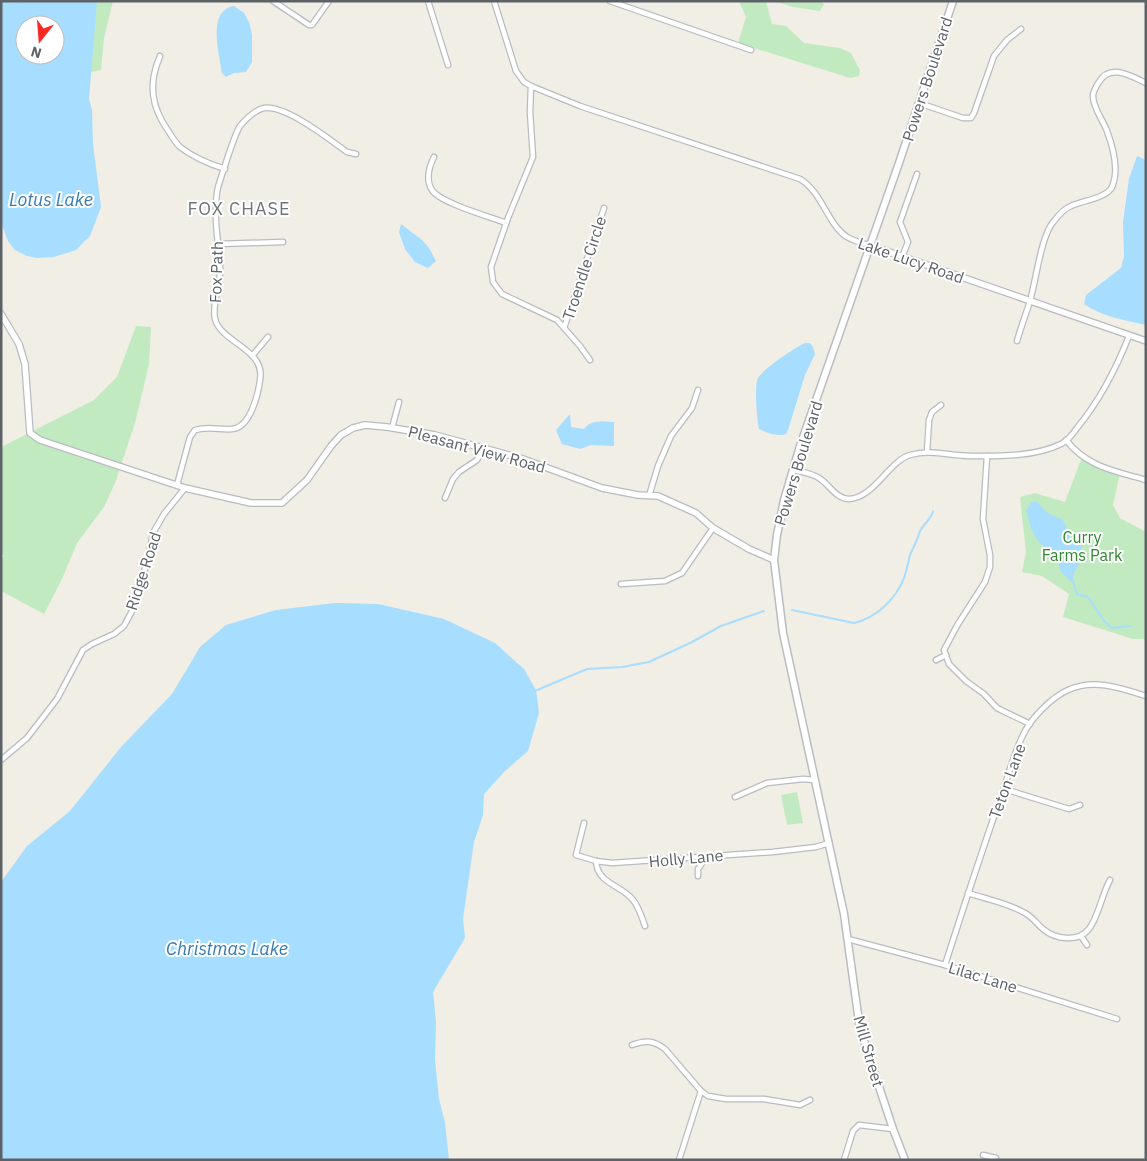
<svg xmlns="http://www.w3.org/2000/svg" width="1147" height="1161" font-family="'IBM Plex Sans',sans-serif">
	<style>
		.green { fill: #c2eac0 }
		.water { fill: #a7ddff; fill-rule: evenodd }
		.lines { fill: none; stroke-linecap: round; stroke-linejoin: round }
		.stream { stroke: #a7ddff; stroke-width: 2 }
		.minor-casing { stroke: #b8bcc0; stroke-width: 7 }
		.tertiary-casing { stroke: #b8bcc0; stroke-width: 8 }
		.secondary-casing { stroke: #b9bdc2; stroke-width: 9 }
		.minor { stroke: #fff; stroke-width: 4.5 }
		.tertiary { stroke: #fff; stroke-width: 5.5 }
		.secondary { stroke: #fff; stroke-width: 6 }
		.labels { text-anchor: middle; stroke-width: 4; stroke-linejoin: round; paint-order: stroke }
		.street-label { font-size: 16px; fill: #5d6267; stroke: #fff }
		.park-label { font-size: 16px; fill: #2e862d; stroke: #fff }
		.water-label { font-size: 18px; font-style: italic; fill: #367ab2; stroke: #fff }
		.neighbourhood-label { font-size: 18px; letter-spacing: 1px; fill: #6e7479; stroke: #fff }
	</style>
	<rect width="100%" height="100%" fill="#f1eee5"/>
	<g class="green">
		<path d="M98 1H113L104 38 101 70 86 73 94 10Z"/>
		<path d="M739 1H766L772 24 786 26 804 43 840 48 851 53 860 70 859 76 850 78 738 43 746 17Z"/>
		<path d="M774 1H819L824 4 820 11 793 7Z"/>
		<path d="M136 326 151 327 149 364 135 423 115 483 104 507 77 543 62 579 44 614 1 591V560L4 556 1 554V447L94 400 117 377Z"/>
		<path d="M1082 457 1102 468H1112L1120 473 1113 505 1120 518 1146 532V639H1133L1063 617 1069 594 1042 576 1022 572 1026 552 1020 497 1035 493 1065 502Z"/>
		<path d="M797 792 803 823 787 825 781 795Z"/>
	</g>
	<g class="water">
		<path d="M1 1H97L89 99 92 110 93 144 101 207 90 236 76 250 54 257 37 258 27 256 15 250 8 241 1 223ZM25 25H55V55H25Z"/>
		<path d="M234 6 244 13 249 22 252 35V62L246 72 234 73 226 77 222 73C220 54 206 11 234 6Z"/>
		<path d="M1137 156 1146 160V325C1124 320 1103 317 1084 304L1086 295 1121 268 1124 257 1123 222 1129 179Z"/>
		<path d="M401 224 422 240 429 248 436 261 428 268 415 262 405 249 399 232Z"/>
		<path d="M805 343H810L813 347 815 354 805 375 788 430 786 434C778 437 767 433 759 429 757 419 754 387 758 378 763 369 794 348 805 343Z"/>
		<path d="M570 414 571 427 584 429C592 419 602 422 614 422V446L591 445 580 449 562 444 556 430Z"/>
		<path d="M1031 502H1038C1044 512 1050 515 1062 519L1068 530 1083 541 1079 564 1073 575V583L1061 572 1059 565 1048 550 1038 541 1032 531 1026 511Z"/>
		<path d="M335 603 378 604 444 619 495 643 524 669 536 690 539 713 528 751 505 771 484 794 483 815 474 842 463 919 465 938 433 992 436 1022 435 1060 439 1099 445 1123 449 1160H1V882L27 846 70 811 121 747 172 694 200 647 226 625 276 610Z"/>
	</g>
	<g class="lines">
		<g class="stream">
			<path d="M1073 581 1077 594 1088 597 1104 621 1112 628 1131 626"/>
			<path d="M792 610 854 623C876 618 896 599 904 578 907 570 908 563 910 555 913 548 917 541 919 534 921 525 931 521 933 511"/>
			<path d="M535 691 587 669 622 667 649 662 690 643 721 626 764 611"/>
		</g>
		<defs>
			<g id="minor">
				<path d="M273 1 309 25H312L329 1"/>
				<path d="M428 1 448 65"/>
				<path d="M494 1 516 71 524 82 531 86 530 112 533 157 508 218 491 267 493 282 502 294 557 320 580 346 590 360"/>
				<path d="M610 1 751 50"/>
				<path d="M160 56C148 84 151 107 169 132 172 137 176 143 180 147 193 157 209 164 225 169"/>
				<path d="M531 86 580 106 800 179C823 193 827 224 847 237 854 241 862 243 869 245"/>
				<path d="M919 103 963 118H971L974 113 994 56 1007 40 1021 29"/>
				<path d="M434 157C429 167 425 179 432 190 440 203 491 217 506 223"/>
				<path d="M219 244 283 242"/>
				<path d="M902 257 908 242 900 222 917 174"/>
				<path d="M564 328 604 208"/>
				<path d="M1017 341C1021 327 1026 314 1030 301 1036 281 1041 235 1054 221 1058 216 1065 208 1071 206 1081 201 1107 198 1112 187 1119 171 1113 147 1107 131 1103 120 1093 108 1093 96 1093 92 1097 85 1099 82 1110 63 1131 76 1146 83"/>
				<path d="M252 356 268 337"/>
				<path d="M392 428 399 402"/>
				<path d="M1066 440C1087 467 1115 471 1146 480"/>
				<path d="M927 452 929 420 932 412 941 405"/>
				<path d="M987 456 983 519 990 555V567L985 582 958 624 944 650 949 664 966 681 984 694 997 708 1030 724"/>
				<path d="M793 470C802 472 811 473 819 478 829 484 836 499 849 499 874 498 889 461 910 455 931 449 950 456 971 456 1000 456 1034 457 1061 444 1067 441 1073 434 1077 428 1100 400 1116 369 1129 336"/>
				<path d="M177 485 190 437 195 430C209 426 219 430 232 429 250 428 258 395 260 380 266 349 221 343 215 319 212 305 219 287 220 274 221 253 215 233 216 213 216 205 216 195 218 187 222 175 234 135 240 126 246 119 255 110 264 108 286 105 329 139 347 152L356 154"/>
				<path d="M649 496 658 466 671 436 692 408 698 390"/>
				<path d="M445 498 453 479 459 472 477 460 483 448"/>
				<path d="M621 584 665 581 682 573 713 528"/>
				<path d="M936 660 946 655"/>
				<path d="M1 760 27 738 57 699 83 650 92 644 114 634 124 626 132 611 148 559 153 533 164 514 185 488"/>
				<path d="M1005 784 1011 791 1069 809 1080 805"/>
				<path d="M735 797 767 783 803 779 815 780"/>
				<path d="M584 823 576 855 596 861 612 863 773 852 816 847 829 843"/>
				<path d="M596 861C597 884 622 885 633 900 639 907 642 918 645 926"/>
				<path d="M698 876V869L707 856"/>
				<path d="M968 893C986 899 1007 903 1023 912 1032 916 1036 923 1043 929 1055 939 1078 943 1089 929 1098 918 1102 894 1110 880"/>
				<path d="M1081 936 1087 945"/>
				<path d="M848 939 945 965 1117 1019"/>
				<path d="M945 965C963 909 981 854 1000 799 1008 778 1013 755 1023 735 1031 718 1052 697 1068 690 1094 678 1121 688 1146 696"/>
				<path d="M632 1045C645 1040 653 1040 665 1049L701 1091 708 1096 726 1099H764L800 1105 810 1100"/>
				<path d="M983 1155 996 1158"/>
				<path d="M679 1160 701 1091"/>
				<path d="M844 1160 853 1131 859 1125 893 1129"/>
			</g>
			<g id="tertiary">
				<path d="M869 245 1146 341"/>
				<path d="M1 314 19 344 25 364 30 433 40 440 185 488 251 503H282L307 480 331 446 341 435 353 428 365 425 387 427 435 435 523 459 602 488 638 495 658 496 696 513 713 528 749 549 774 560"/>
			</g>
			<path id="secondary" d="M905 1160 893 1129 860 1029 844 914 783 633 774 560 777 535 784 500 800 446 899 163 953 1"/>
		</defs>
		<use href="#minor" class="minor-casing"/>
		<use href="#tertiary" class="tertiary-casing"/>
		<use href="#secondary" class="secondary-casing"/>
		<use href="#minor" class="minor"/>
		<use href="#tertiary" class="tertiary"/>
		<use href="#secondary" class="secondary"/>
	</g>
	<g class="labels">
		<g class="street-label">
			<text transform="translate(927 79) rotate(-72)" y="6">Powers Boulevard</text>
			<text transform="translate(911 260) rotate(19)" y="6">Lake Lucy Road</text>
			<text transform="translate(584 268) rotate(-72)" y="6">Troendle Circle</text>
			<text transform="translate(216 272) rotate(-88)" y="6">Fox Path</text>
			<text transform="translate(477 449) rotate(15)" y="6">Pleasant View Road</text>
			<text transform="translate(798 463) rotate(-73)" y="6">Powers Boulevard</text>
			<text transform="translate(143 571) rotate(-72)" y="6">Ridge Road</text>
			<text transform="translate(1007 781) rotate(-70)" y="6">Teton Lane</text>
			<text transform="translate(686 858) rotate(-5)" y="6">Holly Lane</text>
			<text transform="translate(983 977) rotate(17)" y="6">Lilac Lane</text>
			<text transform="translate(869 1051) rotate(74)" y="6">Mill Street</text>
		</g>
		<g class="park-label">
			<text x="1082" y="543">Curry<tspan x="1082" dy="18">Farms Park</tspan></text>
		</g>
		<g class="water-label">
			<text x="51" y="206">Lotus Lake</text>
			<text x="227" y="955">Christmas Lake</text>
		</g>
		<g class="neighbourhood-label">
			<text x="239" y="215">FOX CHASE</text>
		</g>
	</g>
	<rect width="1147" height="1161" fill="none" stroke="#5d6267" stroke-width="5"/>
	<g transform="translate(40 40) rotate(197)"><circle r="24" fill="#ffffff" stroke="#bec0c2"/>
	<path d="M0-4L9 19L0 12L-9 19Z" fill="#f92923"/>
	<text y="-8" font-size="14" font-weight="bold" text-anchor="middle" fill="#5d6267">N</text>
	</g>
</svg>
